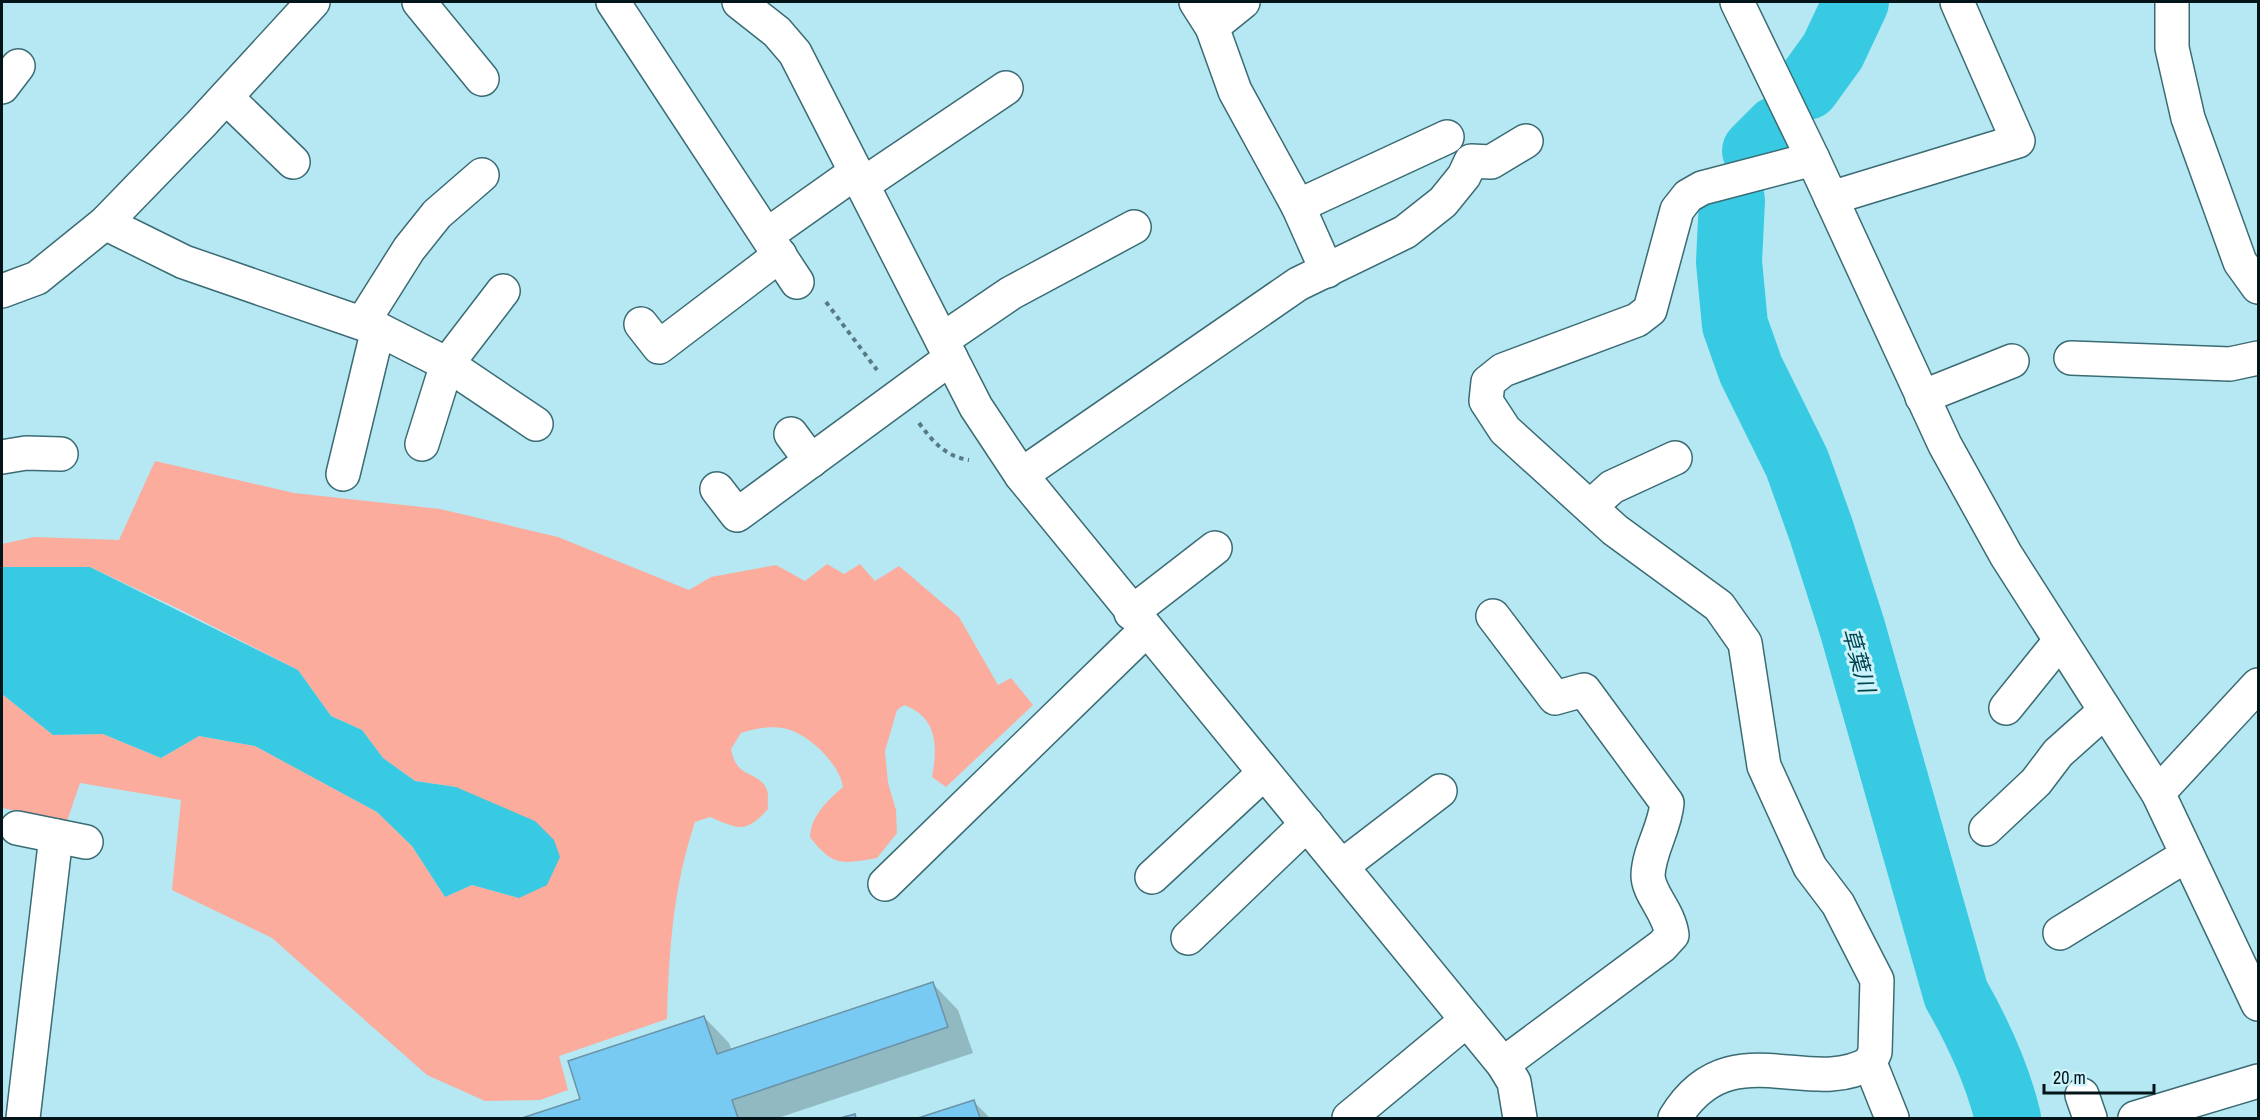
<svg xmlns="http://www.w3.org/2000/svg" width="2260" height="1120" font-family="'Archivo Narrow','Noto Sans JP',sans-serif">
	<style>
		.green { fill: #fbac9c }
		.water { fill: #37cae2 }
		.shadow { fill: #0003 }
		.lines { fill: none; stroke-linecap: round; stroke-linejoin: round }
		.river { stroke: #37cae2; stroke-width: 66 }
		.building { fill: #79caf2; stroke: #6b93a8; stroke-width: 1.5 }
		.minor-casing { stroke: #3b6b74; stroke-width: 36 }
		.path { stroke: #587a81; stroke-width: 4; stroke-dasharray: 4.5 4.5; stroke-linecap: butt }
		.minor { stroke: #fff; stroke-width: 33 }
		.labels { text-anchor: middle; stroke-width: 6; stroke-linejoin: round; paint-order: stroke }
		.water-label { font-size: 22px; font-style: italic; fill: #02444e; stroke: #caf3fb }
	</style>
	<rect width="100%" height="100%" fill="#b5e8f2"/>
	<path class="green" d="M155 461 294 493 440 509 558 537 689 590 711 577 776 565 805 581 827 564 844 574 860 564 875 581 899 566 959 617 998 685 1011 678 1033 705 946 787 932 777C938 745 937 717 904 705L897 710 885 751 888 783 896 810 897 833 877 858C842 864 833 867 810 837 811 816 827 801 843 787 840 765 810 735 787 729 772 725 756 728 741 733L731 749C737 781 758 769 767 790 769 795 767 804 768 809 745 834 739 829 710 817L695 822C673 888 669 950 667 1019L559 1056 568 1090 540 1100 485 1101 427 1075 272 938 172 890 181 800 80 783 67 821 2 808V694L53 735 103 734 161 758 199 736 255 746 377 812 412 846 445 897 472 885 519 898 456 787 415 781 383 758 362 730 331 716 298 670 179 609 90 567H2V544L34 537 119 540Z"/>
	<path class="water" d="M2 567H90L298 670 331 716 362 730 383 758 415 781 456 787 535 821 554 840 560 857 547 885 519 898 472 885 445 897 412 846 377 812 255 746 199 736 161 758 103 734 53 735 2 694Z"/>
	<g class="shadow">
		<path d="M933 984 958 1010 973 1053 778 1118H526L582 1100 704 1017 729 1043 732 1051Z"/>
		<path d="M973 1101 990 1118H922Z"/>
	</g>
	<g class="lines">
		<g class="river">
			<path d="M1807 87 1833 51 1856 2"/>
			<path d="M1755 151 1777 129"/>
			<path d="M1732 200 1729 262 1735 325 1751 370 1797 463 1821 530 1852 627 1956 994C1979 1034 1997 1073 2008 1118"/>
		</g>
	</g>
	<g class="building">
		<path d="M933 982 948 1027 732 1100 738 1118H522L580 1099 568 1061 704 1016 717 1054Z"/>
		<path d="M974 1100 980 1118H918Z"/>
		<path d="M855 1114 856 1118H840Z"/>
	</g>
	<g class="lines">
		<defs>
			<g id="minor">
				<path d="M419 2 482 79"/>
				<path d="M613 2 797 282"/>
				<path d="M739 2 777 32 795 53 976 407 1021 475 1503 1064 1514 1082 1520 1118"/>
				<path d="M1196 2 1212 27 1235 91 1298 206 1327 271"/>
				<path d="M1737 2 1813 159 1945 445 2006 555 2158 793 2258 1004"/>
				<path d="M2172 2V48L2188 118 2240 262 2258 287"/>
				<path d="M1212 27 1243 2"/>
				<path d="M2 87 18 66"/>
				<path d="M226 97 293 162"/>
				<path d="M862 185 1006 88"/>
				<path d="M1831 198 2018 141 1957 2"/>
				<path d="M1298 206 1447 137"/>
				<path d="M105 223 184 262 378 329 447 364 536 424"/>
				<path d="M767 235 856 172"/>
				<path d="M2 291 37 278 105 223 201 124 313 2"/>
				<path d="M363 322 409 249 437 214 482 175"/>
				<path d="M641 324 659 347 780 255"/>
				<path d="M942 340 1011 293 1134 227"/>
				<path d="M2071 358 2230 364 2258 358"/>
				<path d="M1922 397 2012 361"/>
				<path d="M791 434 811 461"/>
				<path d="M422 444 447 364 503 291"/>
				<path d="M2 457 26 453 61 454"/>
				<path d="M343 474 378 329"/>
				<path d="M1021 475 1298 284 1405 232 1443 202 1464 176 1471 161 1491 162 1526 141"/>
				<path d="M717 489 737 515 951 358"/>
				<path d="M1590 507 1612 487 1675 458"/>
				<path d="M1131 613 1215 548"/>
				<path d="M1493 616 1555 698 1584 690 1667 803C1665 828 1649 850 1648 875 1648 894 1669 911 1672 935L1662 946 1503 1064"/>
				<path d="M2006 708 2060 641"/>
				<path d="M2158 793 2258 685"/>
				<path d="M17 828 86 842"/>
				<path d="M1986 829 2036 782 2058 753 2105 711"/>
				<path d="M1342 866 1440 791"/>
				<path d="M1152 877 1264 773"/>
				<path d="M885 884 1146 630"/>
				<path d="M2060 933 2187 855"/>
				<path d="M1188 938 1307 824"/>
				<path d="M1870 1063 1892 1118"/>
				<path d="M2082 1095 2090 1118"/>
				<path d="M23 1118 56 836"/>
				<path d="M1349 1118 1467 1020"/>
				<path d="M1675 1118C1729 1029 1809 1099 1870 1063L1875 1052 1877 980 1838 904 1810 867 1764 766 1745 643 1719 606 1615 530 1505 430 1486 401 1488 382 1503 370 1637 320 1650 310 1677 210 1688 196 1702 188 1813 159"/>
				<path d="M2135 1118 2258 1081"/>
			</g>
		</defs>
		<use href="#minor" class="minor-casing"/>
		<g class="path">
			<path d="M826 302 877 370"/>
			<path d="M919 423C933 442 945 456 969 460"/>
		</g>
		<use href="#minor" class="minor"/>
	</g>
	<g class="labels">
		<g class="water-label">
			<text transform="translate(1859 660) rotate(74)" y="8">草葉川</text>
		</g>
	</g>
	<rect width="2260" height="1120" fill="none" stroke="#031519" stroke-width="6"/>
	<path d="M2044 1084v9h110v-9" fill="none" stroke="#031519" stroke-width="3"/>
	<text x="2053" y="1084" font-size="18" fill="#031519" stroke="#caf3fb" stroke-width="4.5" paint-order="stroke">20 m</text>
</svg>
